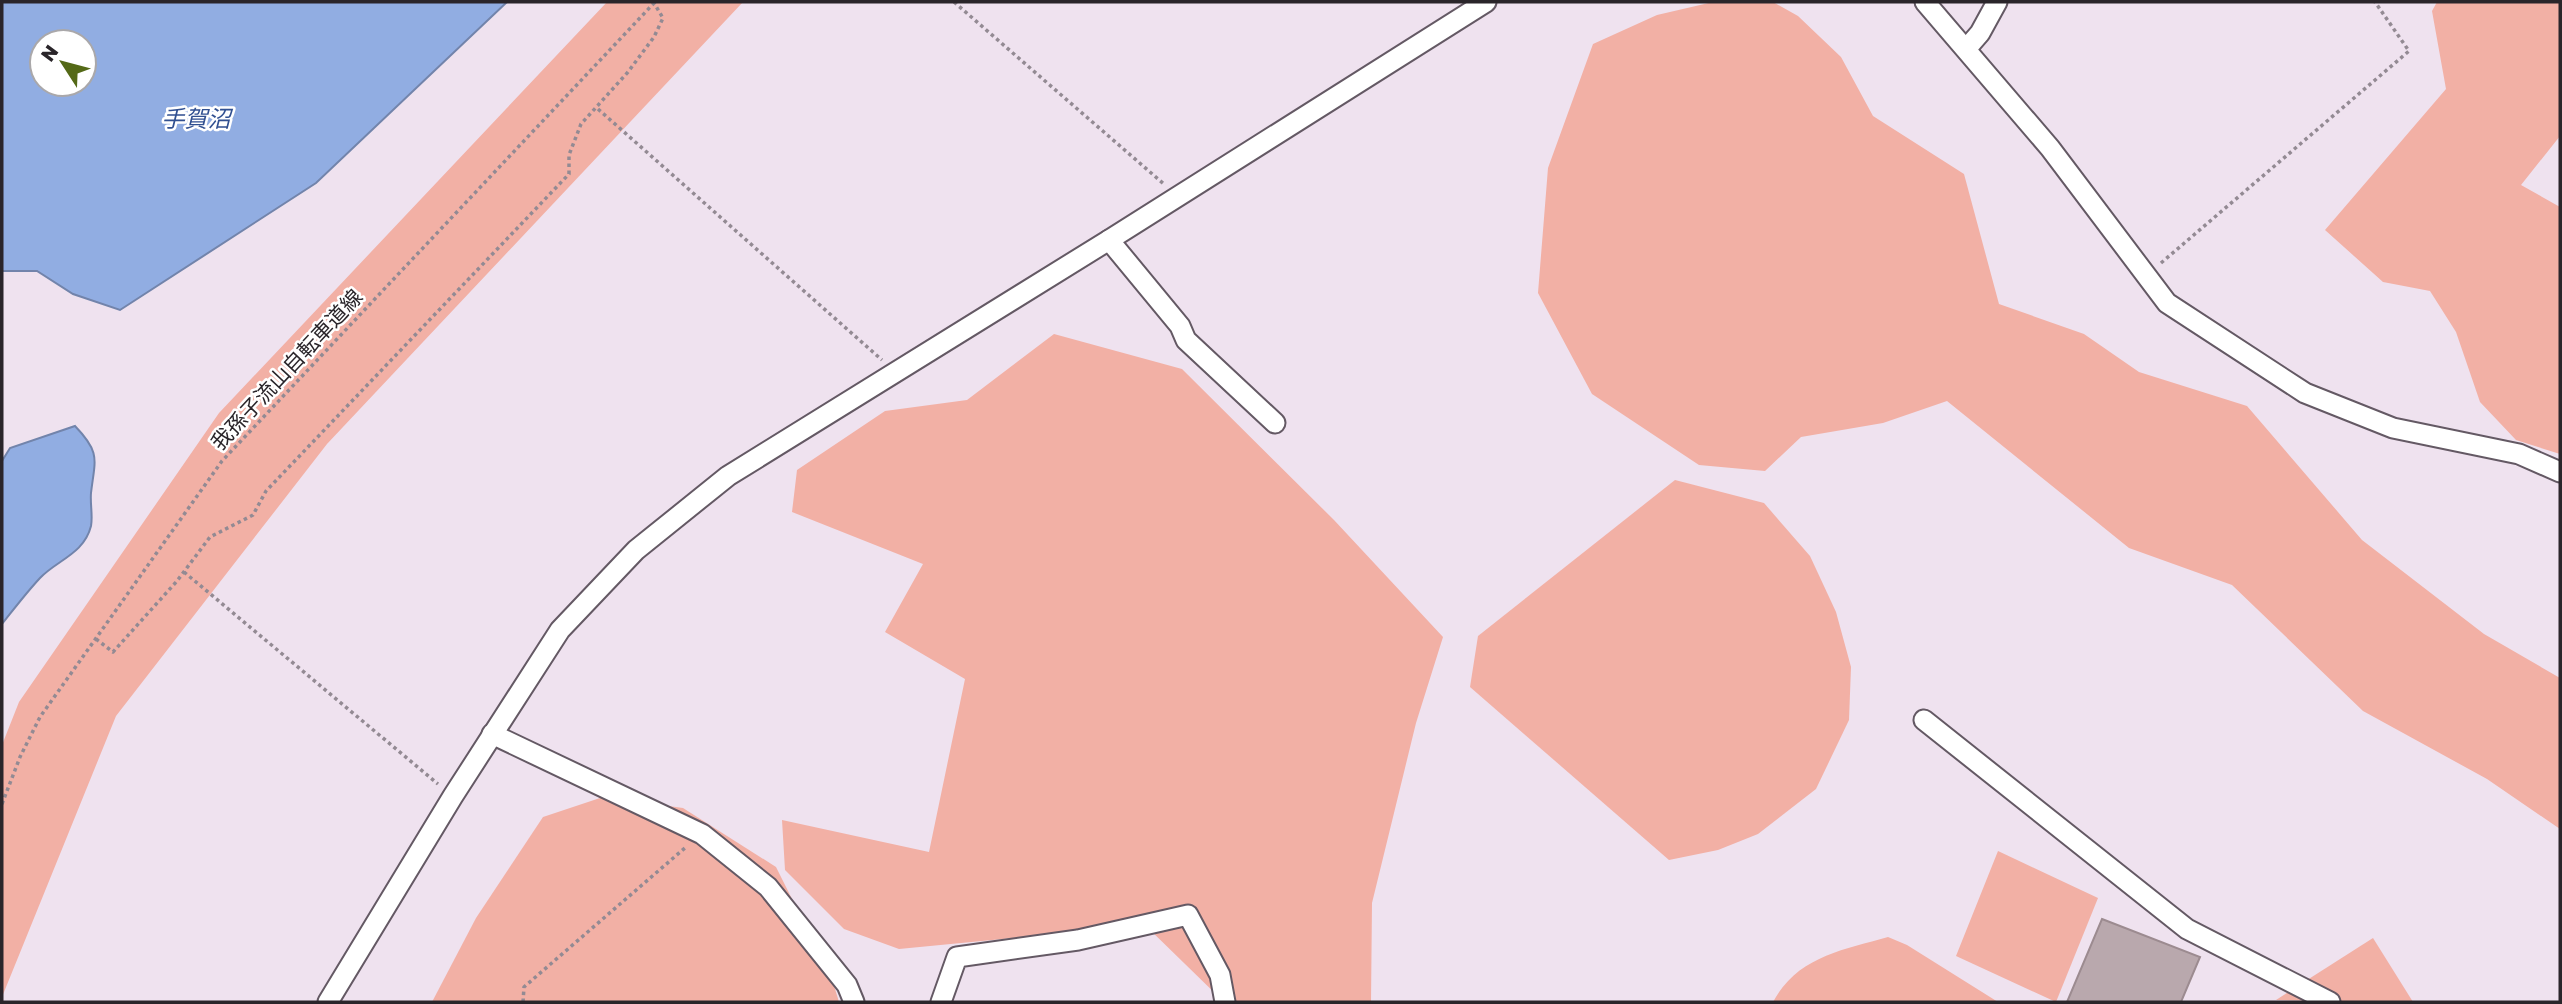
<svg xmlns="http://www.w3.org/2000/svg" width="2562" height="1004" font-family="'Golos Text','Noto Sans JP',sans-serif">
	<style>
		.green { fill: #f2b0a5 }
		.water { fill: #91ade2; stroke: #7284ab; stroke-width: 2; fill-rule: evenodd }
		.building { fill: #b9a8ad; stroke: #9c8b90; stroke-width: 2 }
		.lines { fill: none; stroke-linecap: round; stroke-linejoin: round }
		.minor-casing { stroke: #645964; stroke-width: 23 }
		.path { stroke: #938a93; stroke-width: 3.5; stroke-dasharray: 3.5 3.5; stroke-linecap: butt }
		.minor { stroke: #fff; stroke-width: 19 }
		.labels { text-anchor: middle; stroke-width: 5; stroke-linejoin: round; paint-order: stroke }
		.street-label { font-size: 21px; fill: #2a252a; stroke: #fff }
		.water-label { font-size: 23px; font-style: italic; fill: #315091; stroke: #fff }
	</style>
	<rect width="100%" height="100%" fill="#efe2ef"/>
	<g class="green">
		<path d="M607 2H743L327 444 116 716 2 997V745L19 702 219 413Z"/>
		<path d="M1713 2H1773L1798 16 1841 57 1873 116 1964 174 1999 304 2084 334 2139 372 2247 406 2362 540 2484 634 2560 678V829L2487 779 2363 711 2232 585 2129 548 1947 401 1883 423 1801 437 1765 471 1699 465 1592 394 1538 293 1548 168 1593 44 1657 15Z"/>
		<path d="M2437 2H2560V136L2521 185 2560 207V454L2516 440 2480 402 2456 332 2430 291 2383 282 2325 230 2446 89 2432 11Z"/>
		<path d="M1054 334 1182 369 1334 520 1443 637 1416 723 1372 903 1371 1002H1224L1145 925 899 949 844 929 785 870 782 820 929 852 965 679 885 632 923 564 792 512 797 470 885 411 967 400Z"/>
		<path d="M1675 480 1764 503 1810 556 1836 612 1851 667 1849 720 1816 789 1758 834 1718 850 1669 860 1470 687 1478 636Z"/>
		<path d="M603 797 683 808 776 867 832 979 839 1002H432L476 918 543 817Z"/>
		<path d="M1998 851 2098 898 2056 1002 1956 956Z"/>
		<path d="M1888 937 1907 945 1998 1002H1773C1797 957 1842 950 1888 937Z"/>
		<path d="M2373 938 2413 1002 2276 1000Z"/>
	</g>
	<g class="water">
		<path d="M2 2H507L316 183 120 310 73 294 37 271H2ZM42 42H84V84H42Z"/>
		<path d="M75 426C101 453 95 459 91 493 90 504 93 516 91 526 84 554 57 560 40 578 26 593 14 609 2 624V461L10 448Z"/>
	</g>
	<path class="building" d="M2102 919 2200 957 2181 1002H2067Z"/>
	<g class="lines">
		<defs>
			<g id="minor">
				<path d="M1925 2 2050 148 2167 303 2305 393 2393 428 2519 454 2560 472"/>
				<path d="M1967 48 1980 33 1997 2"/>
				<path d="M1109 240 1180 326 1186 340 1275 423"/>
				<path d="M1924 720 2187 929 2330 1002"/>
				<path d="M492 734 702 834 768 887 847 985 854 1002"/>
				<path d="M328 1002 453 796 560 630 636 550 728 476 1109 240 1486 2"/>
				<path d="M941 1002 957 957 1078 940 1188 915 1220 975 1225 1002"/>
			</g>
		</defs>
		<use href="#minor" class="minor-casing"/>
		<g class="path">
			<path d="M954 2 1165 185"/>
			<path d="M598 109 882 360"/>
			<path d="M2161 263 2409 51 2375 2"/>
			<path d="M184 572 438 784"/>
			<path d="M96 639 113 652 177 581 210 537 253 515 266 491 569 174V155L581 124 628 72 654 37 663 18 654 3"/>
			<path d="M2 804 20 757 40 717 222 461 655 2"/>
			<path d="M523 1002 524 987 686 847"/>
		</g>
		<use href="#minor" class="minor"/>
	</g>
	<g class="labels">
		<g class="street-label">
			<text transform="translate(287 370) rotate(-47)" y="7">我孫子流山自転車道線</text>
		</g>
		<g class="water-label">
			<text x="196" y="127">手賀沼</text>
		</g>
	</g>
	<rect width="2562" height="1004" fill="none" stroke="#2a252a" stroke-width="7"/>
	<g transform="translate(63 63) rotate(306)"><circle r="33" fill="#ffffff" stroke="#aaa8aa" stroke-width="2"/>
	<path d="M0-5L12 26L0 18L-12 26Z" fill="#546917"/>
	<text y="-10" font-size="19" font-weight="bold" text-anchor="middle" fill="#2a252a">N</text>
	</g>
</svg>
